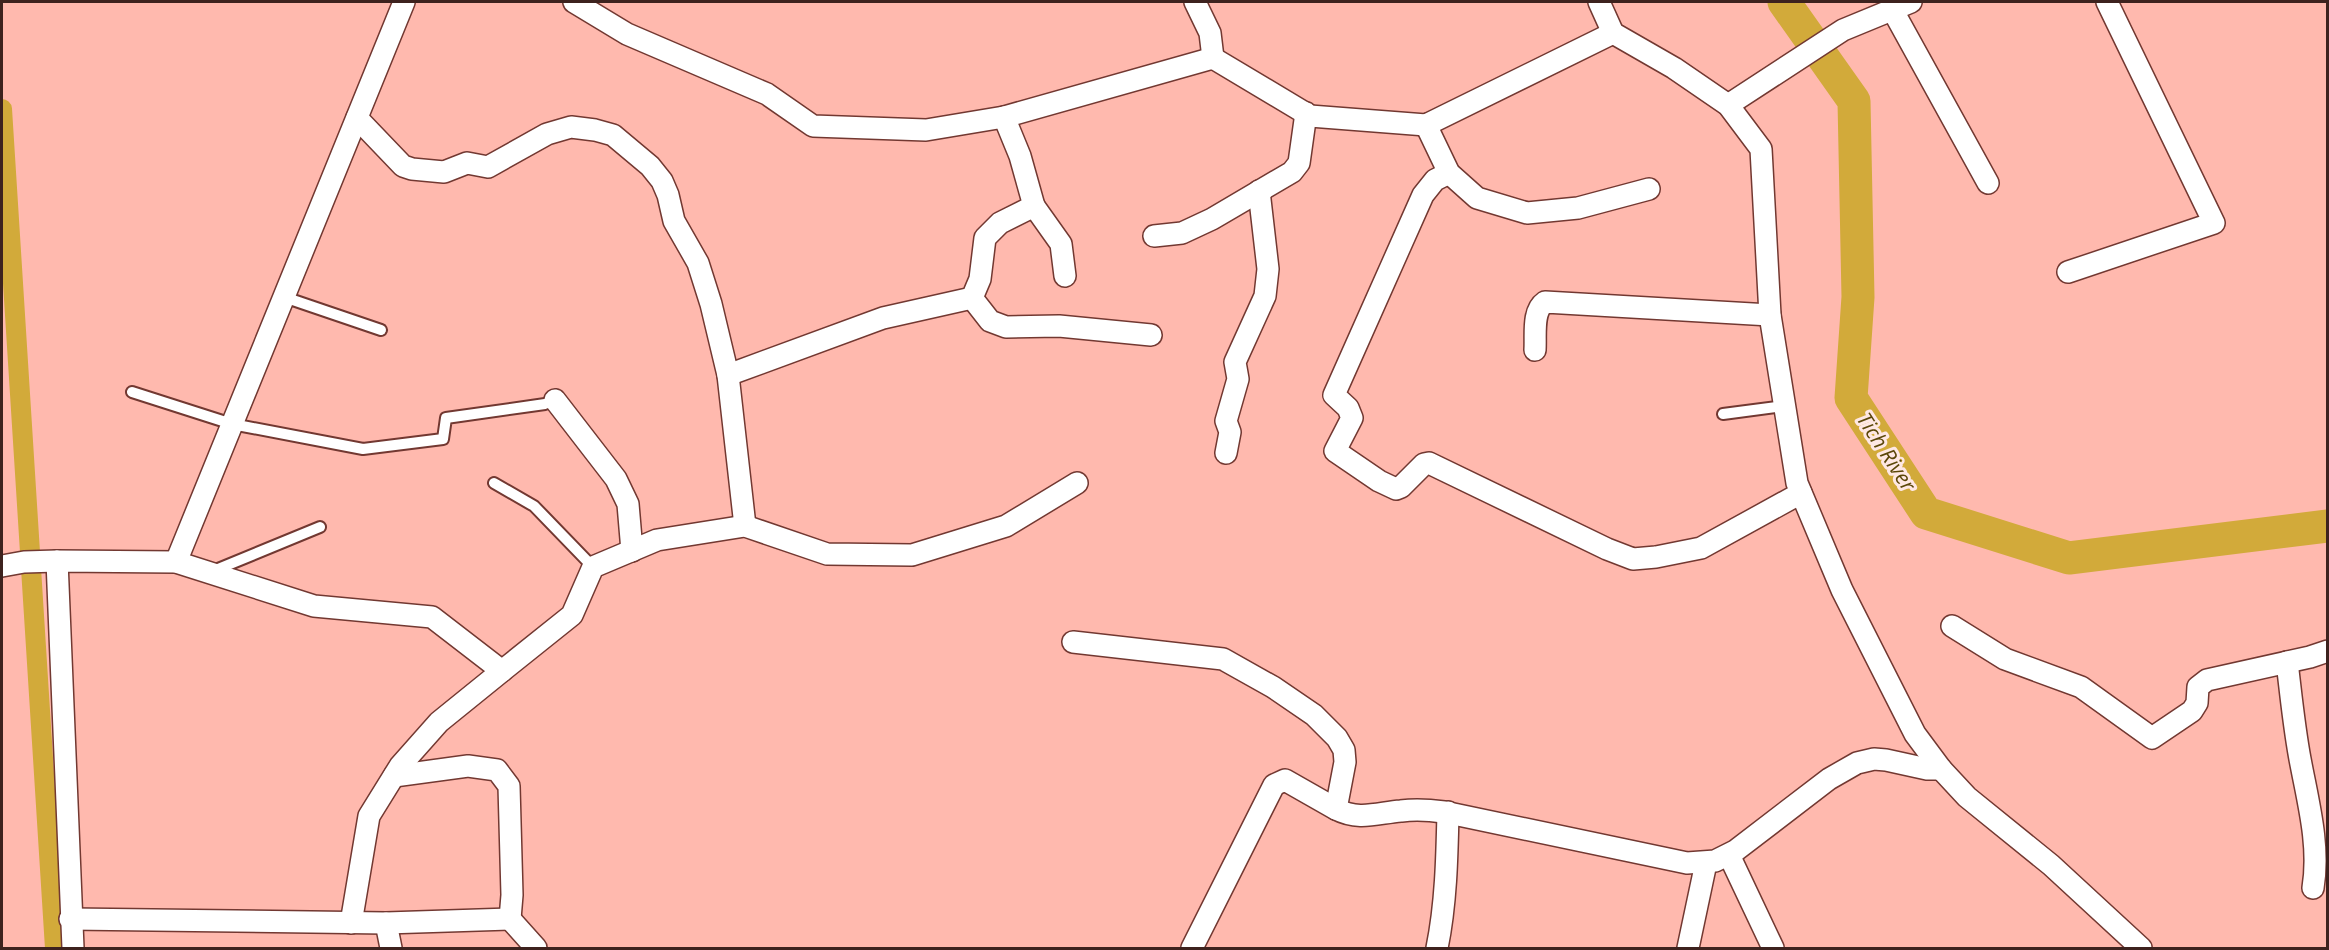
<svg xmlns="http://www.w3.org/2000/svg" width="2329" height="950" font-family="'Open Sans',sans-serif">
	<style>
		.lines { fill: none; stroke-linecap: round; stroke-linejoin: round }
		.canal { stroke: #d2aa3a; stroke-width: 20 }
		.river { stroke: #d2aa3a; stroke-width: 33 }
		.lane-casing { stroke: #723831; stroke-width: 14 }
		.street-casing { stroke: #723831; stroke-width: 24 }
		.lane { stroke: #fff; stroke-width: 10 }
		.street { stroke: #fff; stroke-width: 21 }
		.labels { text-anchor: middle; stroke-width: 6; stroke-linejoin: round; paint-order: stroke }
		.water-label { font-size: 21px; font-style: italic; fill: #5b4709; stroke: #fee8e4 }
	</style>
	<rect width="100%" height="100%" fill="#ffb9ae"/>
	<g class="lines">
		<path class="canal" d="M2 109 55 948"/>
		<path class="river" d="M1784 2 1854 101 1858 297 1851 398 1926 513 2069 558 2328 526"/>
		<defs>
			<g id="lane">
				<path d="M284 297 381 330"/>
				<path d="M132 392 232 424 363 449 443 439 446 418 545 404"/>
				<path d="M1723 414 1784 406"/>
				<path d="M494 483 534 506 593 567"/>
				<path d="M213 571 320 527"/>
			</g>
			<g id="street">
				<path d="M574 2 627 34 767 94 813 126 926 130 1004 117 1213 58 1310 116 1426 125 1613 33"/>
				<path d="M1195 2 1210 33 1213 58"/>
				<path d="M1599 2 1613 33 1674 68 1728 105 1761 149 1770 315 1797 483 1842 590 1915 734 1941 769 1967 797 2051 865 2141 948"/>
				<path d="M1892 9 1988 183"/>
				<path d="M1728 105 1843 30 1911 2"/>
				<path d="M357 118 403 166 412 169 444 172 467 163 488 167 547 134 571 127 595 130 613 135 650 166 662 181 668 195 674 221 698 263 711 304 728 375 745 526"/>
				<path d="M1426 125 1449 173 1477 198 1527 213 1578 208 1649 189"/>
				<path d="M1449 173 1435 180 1423 195 1334 395 1348 408 1352 418 1335 451 1379 481 1396 489 1401 487 1424 464 1429 463 1607 549 1633 559 1656 557 1701 548 1801 493"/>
				<path d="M1034 206 1061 244 1065 276"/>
				<path d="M1154 236 1182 233 1212 219 1292 172 1299 163 1306 113"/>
				<path d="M2068 272 2214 223 2107 2"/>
				<path d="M972 298 990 321 1006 327 1059 326 1151 335"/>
				<path d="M1535 350C1536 335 1532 311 1545 302L1770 315"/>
				<path d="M728 375 883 318 972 298 980 279 985 238 1000 223 1034 206 1020 156 1004 117"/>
				<path d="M555 400 616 479 628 504 632 551"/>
				<path d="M1226 453 1230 432 1226 421 1238 379 1235 362 1265 296 1268 269 1259 191"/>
				<path d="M176 562 404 2"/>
				<path d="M2 566 24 562 57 561"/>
				<path d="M1952 626 2005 659 2081 687 2152 738 2192 711 2197 703 2198 687 2207 680 2310 657 2328 651"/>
				<path d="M1073 642 1223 659 1273 687 1314 715 1337 738 1344 750 1345 762 1336 809C1359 821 1377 813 1401 811 1415 809 1430 810 1444 812L1687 863 1715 861 1735 851 1829 779 1857 763 1874 759 1886 760 1927 769H1941"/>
				<path d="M2287 662C2291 695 2294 727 2300 759 2308 802 2320 845 2313 888"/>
				<path d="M394 776 468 766 497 770 509 786 512 895 510 919"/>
				<path d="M1729 855 1773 948"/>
				<path d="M70 919 386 923 510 919"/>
				<path d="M510 919 536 948"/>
				<path d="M351 923 369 816 400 766 439 722 502 671"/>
				<path d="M386 923 391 948"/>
				<path d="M73 948 57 561 176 562 314 606 432 617 502 671 572 615 593 567 657 540 745 526 827 554 912 555 1006 526 1077 483"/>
				<path d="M1192 948 1274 785 1285 780 1336 809"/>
				<path d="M1437 948C1446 904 1447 858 1448 812"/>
				<path d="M1688 948 1706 863"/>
			</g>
		</defs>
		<use href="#lane" class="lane-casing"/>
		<use href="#street" class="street-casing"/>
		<use href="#lane" class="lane"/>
		<use href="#street" class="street"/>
	</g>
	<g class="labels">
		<g class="water-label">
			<text transform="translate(1886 452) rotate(57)" y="7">Tich River</text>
		</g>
	</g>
	<rect width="2329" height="950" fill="none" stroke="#3d221e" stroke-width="6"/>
</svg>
